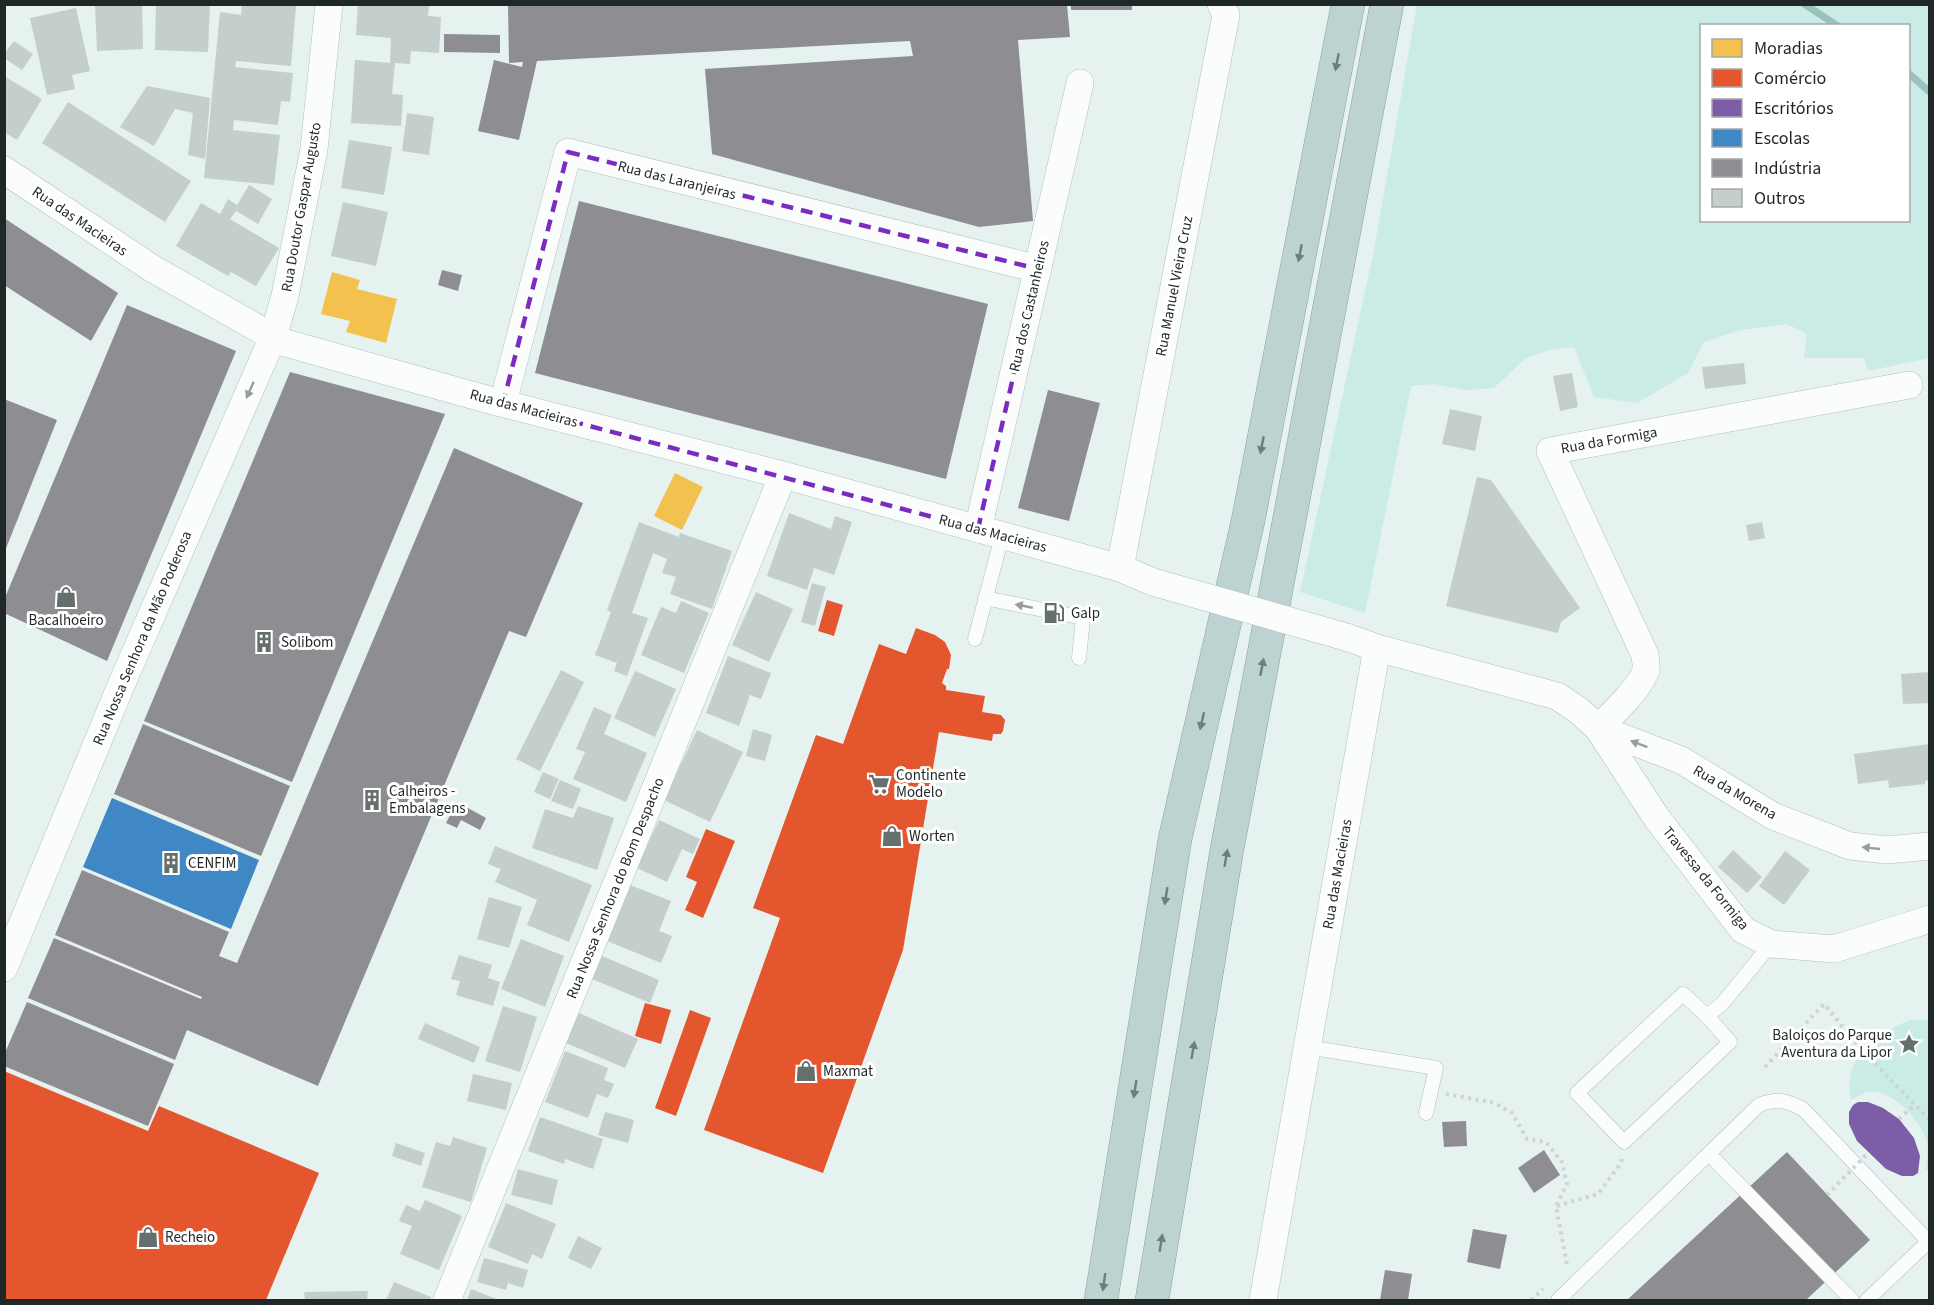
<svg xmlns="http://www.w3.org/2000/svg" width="1934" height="1305" font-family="'Source Sans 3',sans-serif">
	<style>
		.green { fill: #caebe6; fill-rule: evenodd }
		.homes { fill: #f2c14e }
		.shops { fill: #e4572e }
		.offices { fill: #7b5ea7 }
		.schools { fill: #3f88c5 }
		.industry { fill: #8d8d92 }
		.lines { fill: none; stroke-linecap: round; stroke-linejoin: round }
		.stream { stroke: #9ac2bd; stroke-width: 7 }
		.building { fill: #c4cecc }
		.service-casing { stroke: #b4bebc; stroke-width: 15 }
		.minor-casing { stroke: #b4bebc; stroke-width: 28 }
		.motorway-casing { stroke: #87a2a0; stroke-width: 34 }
		.path { stroke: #cfd3d2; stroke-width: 4; stroke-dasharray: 3 4.5; stroke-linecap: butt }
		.service { stroke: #fbfdfd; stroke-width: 14 }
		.minor { stroke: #fbfdfd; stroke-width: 27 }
		.motorway { stroke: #bcd3d1; stroke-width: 33 }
		.minor-bridge-casing { stroke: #b4bebc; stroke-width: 28; stroke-linecap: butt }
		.path-bridge { stroke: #cfd3d2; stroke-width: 4; stroke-dasharray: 3 4.5; stroke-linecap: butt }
		.minor-bridge { stroke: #fbfdfd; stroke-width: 27 }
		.oneway { fill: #6e7e7c }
		.oneway2 { fill: #989d9c }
		.marked { fill: none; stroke: #7b2cbf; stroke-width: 4.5; stroke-dasharray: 12 8; stroke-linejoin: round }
		.labels { text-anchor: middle; stroke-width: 6; stroke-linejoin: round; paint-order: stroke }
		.street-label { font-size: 15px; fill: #1f2826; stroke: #fff }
		.poi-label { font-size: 15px; fill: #1f2826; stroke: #fff; text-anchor: start }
	</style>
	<rect width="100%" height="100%" fill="#e6f2f0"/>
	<g class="green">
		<path d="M1417 5H1929V358L1868 371 1864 358H1804L1807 334 1787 324 1740 330 1704 342 1688 373 1637 403 1594 397 1574 347 1550 350 1526 358 1494 388 1466 390 1434 384 1411 386 1365 613 1300 592 1374 250ZM1702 26H1908V220H1702Z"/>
		<path d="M1910 1020H1929L1930 1170 1925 1171C1926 1162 1929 1151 1927 1142 1923 1123 1894 1092 1874 1092 1865 1091 1859 1096 1851 1100 1842 1057 1876 1034 1910 1020Z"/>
	</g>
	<g class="homes">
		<path d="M332 272 360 280 357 289 397 299 386 343 346 332 350 321 321 314Z"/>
		<path d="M675 473 703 487 682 530 654 516Z"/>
	</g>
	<g class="shops">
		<path d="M827 600 843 605 834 636 818 631Z"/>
		<path d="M916 628 935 635 945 642 951 655 949 669H947L942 683 946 686V690L985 696 982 712 1001 715 1005 720 1003 731 1001 734H993L992 741 939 732 903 950 823 1173 704 1130 780 918 753 908 816 735 843 744 879 644 906 654Z"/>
		<path d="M706 829 735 841 703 918 685 910 697 882 686 877Z"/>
		<path d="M645 1003 671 1010 661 1044 635 1036Z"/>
		<path d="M690 1010 711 1018 676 1116 655 1108Z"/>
		<path d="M4 1071 148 1131 159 1106 319 1173 266 1300H4Z"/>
	</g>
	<path class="offices" d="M1858 1102H1868L1883 1108 1899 1119 1914 1138 1920 1156 1918 1173 1913 1176H1902L1886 1169 1857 1141 1849 1124V1112L1853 1105Z"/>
	<path class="schools" d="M112 798 259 860 231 929 83 867Z"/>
	<g class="industry">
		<rect x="1071" y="4" width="61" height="6"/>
		<path d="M508 5H1067L1070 37 1018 40 1033 221 979 227 712 154 705 69 913 56 910 41 537 61 519 140 478 131 494 60 522 67 523 62 509 63Z"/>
		<path d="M444 34 500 35V53L444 52Z"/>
		<path d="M579 201 988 304 946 479 535 373Z"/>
		<path d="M4 218 118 293 91 341 4 285Z"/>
		<path d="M442 270 462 275 458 291 438 285Z"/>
		<path d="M127 305 236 351 107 661 4 613V600Z"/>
		<path d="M290 372 445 414 292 782 144 721Z"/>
		<path d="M1048 390 1100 403 1069 521 1018 508Z"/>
		<path d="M4 399 57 420 5 551H4Z"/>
		<path d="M454 448 583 503 526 637 509 631 318 1086 187 1030 175 1060 28 998 54 938 201 999 202 997 55 935 82 870 229 932 219 956 237 963Z"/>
		<path d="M143 724 290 786 261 856 114 794Z"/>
		<path d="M457 802 486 818 480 830 461 820 457 828 446 823Z"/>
		<path d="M27 1002 174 1064 148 1126 4 1066V1055Z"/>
		<path d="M1466 1121 1467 1146 1444 1147 1442 1122Z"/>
		<path d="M1544 1150 1560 1175 1534 1193 1518 1168Z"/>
		<path d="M1787 1152 1870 1240 1806 1300H1627Z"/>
		<path d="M1473 1229 1507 1235 1500 1269 1467 1262Z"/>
		<path d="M1385 1270 1412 1274 1408 1300H1380Z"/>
	</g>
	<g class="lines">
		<g class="stream">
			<path d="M1804 4 1838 26"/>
			<path d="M1908 73 1930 92"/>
		</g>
	</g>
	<g class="building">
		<path d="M142 4 143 49 97 51 95 5Z"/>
		<path d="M156 4H210L208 52 155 50Z"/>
		<path d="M242 4 296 6 291 66 236 61 235 67 293 73 290 102 281 101 278 125 234 120 233 130 280 135 274 185 204 178 220 12 241 15Z"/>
		<path d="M358 4H429L428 16 441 17 439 53 411 51 410 64 395 63 392 94 403 95 401 126 351 123 355 60 390 63 391 38 356 35Z"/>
		<path d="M76 8 90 71 72 75 75 89 47 95 30 18Z"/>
		<path d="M14 41 33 54 22 70 4 58V54Z"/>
		<path d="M4 76 42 99 17 140 4 132Z"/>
		<path d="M147 86 210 98 205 159 188 155 193 113 175 109 154 146 120 127Z"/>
		<path d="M68 102 191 181 165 222 42 143Z"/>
		<path d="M407 113 434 117 429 155 402 151Z"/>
		<path d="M349 140 392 147 384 195 341 188Z"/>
		<path d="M249 185 272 199 258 224 236 211 230 219 279 248 256 286 231 272 228 276 176 246 201 203 220 214 228 199 237 205Z"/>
		<path d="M343 202 388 212 376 266 331 256Z"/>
		<path d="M1744 363 1746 384 1705 389 1702 367Z"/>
		<path d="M1572 373 1578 407 1560 411 1553 376Z"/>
		<path d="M1450 409 1482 416 1475 451 1442 444Z"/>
		<path d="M1477 477 1491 480 1580 608 1561 622 1558 633 1446 606Z"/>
		<path d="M789 513 831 529 835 516 852 522 834 575 814 568 807 590 767 576Z"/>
		<path d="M639 522 679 537 680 533 732 551 712 609 670 594 676 577 662 573 667 559 653 553 632 613 648 618 627 676 614 671 617 663 595 655 611 612 607 610Z"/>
		<path d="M1762 522 1765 538 1749 541 1746 525Z"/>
		<path d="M812 583 826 587 815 626 801 622Z"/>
		<path d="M756 592 793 609 769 662 732 645Z"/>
		<path d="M681 601 709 613 684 673 641 655 661 607 676 613Z"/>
		<path d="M728 656 771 673 761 699 750 695 739 726 706 713Z"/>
		<path d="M561 670 584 682 540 771 516 759Z"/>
		<path d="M635 671 676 689 655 737 614 718Z"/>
		<path d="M1930 672V703L1903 704 1901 674Z"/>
		<path d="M594 707 612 715 604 734 647 753 626 802 573 779 585 752 576 749Z"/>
		<path d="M753 729 772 735 765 761 746 756Z"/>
		<path d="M697 730 743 752 710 822 664 800Z"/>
		<path d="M1930 744V780L1925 781V784L1889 788 1888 780 1858 784 1854 754Z"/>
		<path d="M543 772 559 779 550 799 534 792Z"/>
		<path d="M560 780 581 789 573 809 551 801Z"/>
		<path d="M578 806 614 818 597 870 532 848 545 809 573 818Z"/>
		<path d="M659 820 700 839 693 854 682 849 667 882 637 868Z"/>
		<path d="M495 846 592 885 569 942 527 925 537 900 495 882 501 869 488 864Z"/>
		<path d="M1733 850 1762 877 1747 893 1718 867Z"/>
		<path d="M1785 851 1810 870 1784 905 1759 886Z"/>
		<path d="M630 885 671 901 659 931 672 936 661 963 607 941Z"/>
		<path d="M489 897 522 907 509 948 477 939Z"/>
		<path d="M521 939 564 956 545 1007 501 989Z"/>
		<path d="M459 955 492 965 488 978 500 982 493 1006 456 995 460 981 451 979Z"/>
		<path d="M602 956 659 980 650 1003 592 979Z"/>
		<path d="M503 1006 537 1017 520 1072 485 1061Z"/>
		<path d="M579 1013 638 1039 625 1068 566 1043Z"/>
		<path d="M425 1023 480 1047 474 1063 418 1039Z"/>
		<path d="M565 1051 608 1068 604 1080 614 1084 608 1098 597 1094 588 1118 545 1102Z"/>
		<path d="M473 1074 512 1083 506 1110 467 1101Z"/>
		<path d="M605 1112 634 1120 628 1143 598 1135Z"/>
		<path d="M540 1117 603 1139 593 1169 565 1159 564 1164 528 1151Z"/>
		<path d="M453 1137 487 1148 471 1202 422 1187 436 1142 450 1146Z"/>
		<path d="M396 1143 425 1153 421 1166 392 1156Z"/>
		<path d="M518 1169 558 1180 552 1205 511 1195Z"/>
		<path d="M425 1200 462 1216 439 1270 400 1254 412 1226 399 1221 406 1205 420 1211Z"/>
		<path d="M506 1203 556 1224 542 1259 532 1254 528 1264 488 1247Z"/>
		<path d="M578 1236 602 1248 591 1269 568 1258Z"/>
		<path d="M484 1258 528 1270 523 1288 508 1283 506 1290 477 1282Z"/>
		<path d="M394 1282 431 1297 430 1300H386Z"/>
		<path d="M471 1289 499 1300H467Z"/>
		<path d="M368 1291 367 1300H305L304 1292Z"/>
	</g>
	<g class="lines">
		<defs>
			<g id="service">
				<path d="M985 598 1083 618 1079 658"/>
				<path d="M975 639 1002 536"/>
				<path d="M1707 1016 1730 1042 1624 1142 1577 1093 1683 994 1707 1016 1722 1004 1771 944"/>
				<path d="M1307 1047 1436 1068 1426 1113"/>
				<path d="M1709 1154 1852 1300"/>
				<path d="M1558 1300 1759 1105C1778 1098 1785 1100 1803 1109L1930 1243"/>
				<path d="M1867 1300 1928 1242"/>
			</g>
			<g id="minor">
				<path d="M4 170 153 269 282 342 493 401 783 475 1120 568 1153 582"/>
				<path d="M503 403 568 152 1038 269"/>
				<path d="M978 529 1080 83"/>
				<path d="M1120 568 1226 15 1221 4"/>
				<path d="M1377 648 1557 696 1578 710 1598 728 1681 760 1773 816 1850 846 1887 850 1930 846"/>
				<path d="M1598 728C1610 717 1643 685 1646 669 1647 665 1645 659 1645 655L1550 451 1909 385"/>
				<path d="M1598 728 1656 817 1743 930 1771 944 1834 949 1930 919"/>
				<path d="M4 968 122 683 273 337 285 296 314 149 329 4"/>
				<path d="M447 1300 783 475"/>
				<path d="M1263 1300 1377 648 1346 637"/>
			</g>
			<g id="motorway">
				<path d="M1101 1300 1175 839 1248 521 1348 4"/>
				<path d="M1152 1300 1227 849 1387 4"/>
			</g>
		</defs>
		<use href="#service" class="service-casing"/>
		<use href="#minor" class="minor-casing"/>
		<use href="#motorway" class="motorway-casing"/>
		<g class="path">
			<path d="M1765 1067 1824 1004 1862 1050 1930 1120"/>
			<path d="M1446 1094 1495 1103 1512 1113 1527 1139 1546 1142 1562 1162 1567 1184 1556 1206 1567 1265 1565 1267"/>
			<path d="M1899 1119 1915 1105"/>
			<path d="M1557 1206 1598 1194 1621 1163 1622 1159"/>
			<path d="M1531 1300 1543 1289"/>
		</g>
		<use href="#service" class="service"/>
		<use href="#minor" class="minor"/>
		<use href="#motorway" class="motorway"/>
		<defs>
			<path id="minor-bridge" d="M1153 582 1346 637"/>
		</defs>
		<use href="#minor-bridge" class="minor-bridge-casing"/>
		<path class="path-bridge" d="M1827 1195 1868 1153"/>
		<use href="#minor-bridge" class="minor-bridge"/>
	</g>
	<defs><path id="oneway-solid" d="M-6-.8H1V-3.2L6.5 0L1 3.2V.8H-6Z" transform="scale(1.5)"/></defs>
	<g class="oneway">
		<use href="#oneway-solid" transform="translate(1337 62) rotate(101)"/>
		<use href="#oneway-solid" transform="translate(1300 253) rotate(101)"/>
		<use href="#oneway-solid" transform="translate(1262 445) rotate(101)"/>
		<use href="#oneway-solid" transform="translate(1262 667) rotate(-79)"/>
		<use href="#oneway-solid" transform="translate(1202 721) rotate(103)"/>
		<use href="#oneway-solid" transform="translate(1226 858) rotate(-80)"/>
		<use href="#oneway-solid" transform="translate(1166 896) rotate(99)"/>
		<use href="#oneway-solid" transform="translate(1193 1050) rotate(-80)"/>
		<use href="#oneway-solid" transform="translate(1135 1089) rotate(99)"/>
		<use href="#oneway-solid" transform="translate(1161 1243) rotate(-81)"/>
		<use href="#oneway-solid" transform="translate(1104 1282) rotate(98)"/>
	</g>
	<g class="oneway2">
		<use href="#oneway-solid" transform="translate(250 390) rotate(114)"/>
		<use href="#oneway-solid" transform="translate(1024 606) rotate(-169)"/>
		<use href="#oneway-solid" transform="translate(1639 744) rotate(-159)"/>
		<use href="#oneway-solid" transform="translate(1871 848) rotate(-174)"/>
	</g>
	<path class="marked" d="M568 152 1038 269 978 529 503 403Z"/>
	<defs>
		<symbol id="shop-bare" viewBox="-9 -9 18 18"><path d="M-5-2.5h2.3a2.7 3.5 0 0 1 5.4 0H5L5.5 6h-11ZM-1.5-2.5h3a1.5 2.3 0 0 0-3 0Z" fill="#656f6d" stroke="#fff" stroke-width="2.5" paint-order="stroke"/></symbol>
		<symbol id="fuel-bare" viewBox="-9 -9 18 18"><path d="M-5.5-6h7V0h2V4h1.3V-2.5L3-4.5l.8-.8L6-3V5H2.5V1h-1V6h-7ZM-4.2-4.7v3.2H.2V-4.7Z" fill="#656f6d" stroke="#fff" stroke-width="2.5" paint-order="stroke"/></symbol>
		<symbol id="building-bare" viewBox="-9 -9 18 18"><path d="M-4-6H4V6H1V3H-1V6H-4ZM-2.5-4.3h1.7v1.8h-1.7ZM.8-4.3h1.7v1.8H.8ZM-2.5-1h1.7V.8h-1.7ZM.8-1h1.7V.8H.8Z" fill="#656f6d" stroke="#fff" stroke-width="2.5" paint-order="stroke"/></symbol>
		<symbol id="supermarket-bare" viewBox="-9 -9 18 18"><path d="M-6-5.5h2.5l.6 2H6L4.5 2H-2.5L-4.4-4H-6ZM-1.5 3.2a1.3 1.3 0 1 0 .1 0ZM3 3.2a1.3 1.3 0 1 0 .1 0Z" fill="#656f6d" stroke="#fff" stroke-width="2.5" paint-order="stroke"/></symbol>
		<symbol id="sight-bare" viewBox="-9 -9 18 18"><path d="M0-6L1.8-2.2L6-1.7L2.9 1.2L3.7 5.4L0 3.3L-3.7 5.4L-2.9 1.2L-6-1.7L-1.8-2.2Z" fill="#656f6d" stroke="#fff" stroke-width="2.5" paint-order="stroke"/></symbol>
	</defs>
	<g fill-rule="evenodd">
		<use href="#shop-bare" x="51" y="582" width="30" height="30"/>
		<use href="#fuel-bare" x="1039" y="598" width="30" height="30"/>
		<use href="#building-bare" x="249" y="627" width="30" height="30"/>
		<use href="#supermarket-bare" x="864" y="769" width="30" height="30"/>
		<use href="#building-bare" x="357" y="785" width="30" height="30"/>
		<use href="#shop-bare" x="877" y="821" width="30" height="30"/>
		<use href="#building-bare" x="156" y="848" width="30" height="30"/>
		<use href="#sight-bare" x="1894" y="1029" width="30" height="30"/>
		<use href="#shop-bare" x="791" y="1056" width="30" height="30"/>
		<use href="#shop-bare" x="133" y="1222" width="30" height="30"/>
	</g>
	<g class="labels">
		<g class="street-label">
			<text transform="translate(677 180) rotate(14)" y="5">Rua das Laranjeiras</text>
			<text transform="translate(301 207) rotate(-80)" y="5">Rua Doutor Gaspar Augusto</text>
			<text transform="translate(80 221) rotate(34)" y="5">Rua das Macieiras</text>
			<text transform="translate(1174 286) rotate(-79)" y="5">Rua Manuel Vieira Cruz</text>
			<text transform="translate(1029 306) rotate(-77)" y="5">Rua dos Castanheiros</text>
			<text transform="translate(524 408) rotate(15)" y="5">Rua das Macieiras</text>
			<text transform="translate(1609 440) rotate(-10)" y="5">Rua da Formiga</text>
			<text transform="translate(993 533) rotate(15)" y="5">Rua das Macieiras</text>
			<text transform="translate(142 638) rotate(-67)" y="5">Rua Nossa Senhora da Mão Poderosa</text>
			<text transform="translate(1735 792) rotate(30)" y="5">Rua da Morena</text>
			<text transform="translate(1337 874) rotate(-80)" y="5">Rua das Macieiras</text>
			<text transform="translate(1706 878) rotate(51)" y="5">Travessa da Formiga</text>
			<text transform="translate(615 888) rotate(-68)" y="5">Rua Nossa Senhora do Bom Despacho</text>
		</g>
		<g class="poi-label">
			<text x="1071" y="618">Galp</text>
			<text x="66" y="625" text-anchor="middle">Bacalhoeiro</text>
			<text x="281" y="647">Solibom</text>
			<text x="896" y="780">Continente<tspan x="896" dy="17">Modelo</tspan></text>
			<text x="389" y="796">Calheiros -<tspan x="389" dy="17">Embalagens</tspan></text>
			<text x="909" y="841">Worten</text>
			<text x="188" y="868">CENFIM</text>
			<text x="1892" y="1040" text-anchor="end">Baloiços do Parque<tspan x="1892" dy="17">Aventura da Lipor</tspan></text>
			<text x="823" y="1076">Maxmat</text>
			<text x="165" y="1242">Recheio</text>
		</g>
	</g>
	<rect width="1934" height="1305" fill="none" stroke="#1f2826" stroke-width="12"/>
	<rect x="1700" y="24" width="210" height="198" fill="#ffffff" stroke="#a5a9a8" stroke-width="1.5"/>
	<rect x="1712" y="39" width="30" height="18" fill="#f2c14e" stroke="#a5a9a8" stroke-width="1.5"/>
	<text x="1754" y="54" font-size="18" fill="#1f2826">Moradias</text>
	<rect x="1712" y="69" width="30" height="18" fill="#e4572e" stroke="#a5a9a8" stroke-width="1.5"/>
	<text x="1754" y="84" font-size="18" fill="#1f2826">Comércio</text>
	<rect x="1712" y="99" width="30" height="18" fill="#7b5ea7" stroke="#a5a9a8" stroke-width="1.5"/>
	<text x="1754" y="114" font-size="18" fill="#1f2826">Escritórios</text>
	<rect x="1712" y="129" width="30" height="18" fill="#3f88c5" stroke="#a5a9a8" stroke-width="1.5"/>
	<text x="1754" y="144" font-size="18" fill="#1f2826">Escolas</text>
	<rect x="1712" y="159" width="30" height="18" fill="#8d8d92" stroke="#a5a9a8" stroke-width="1.5"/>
	<text x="1754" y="174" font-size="18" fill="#1f2826">Indústria</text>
	<rect x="1712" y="189" width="30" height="18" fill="#c4cecc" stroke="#a5a9a8" stroke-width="1.5"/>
	<text x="1754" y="204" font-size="18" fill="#1f2826">Outros</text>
</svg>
